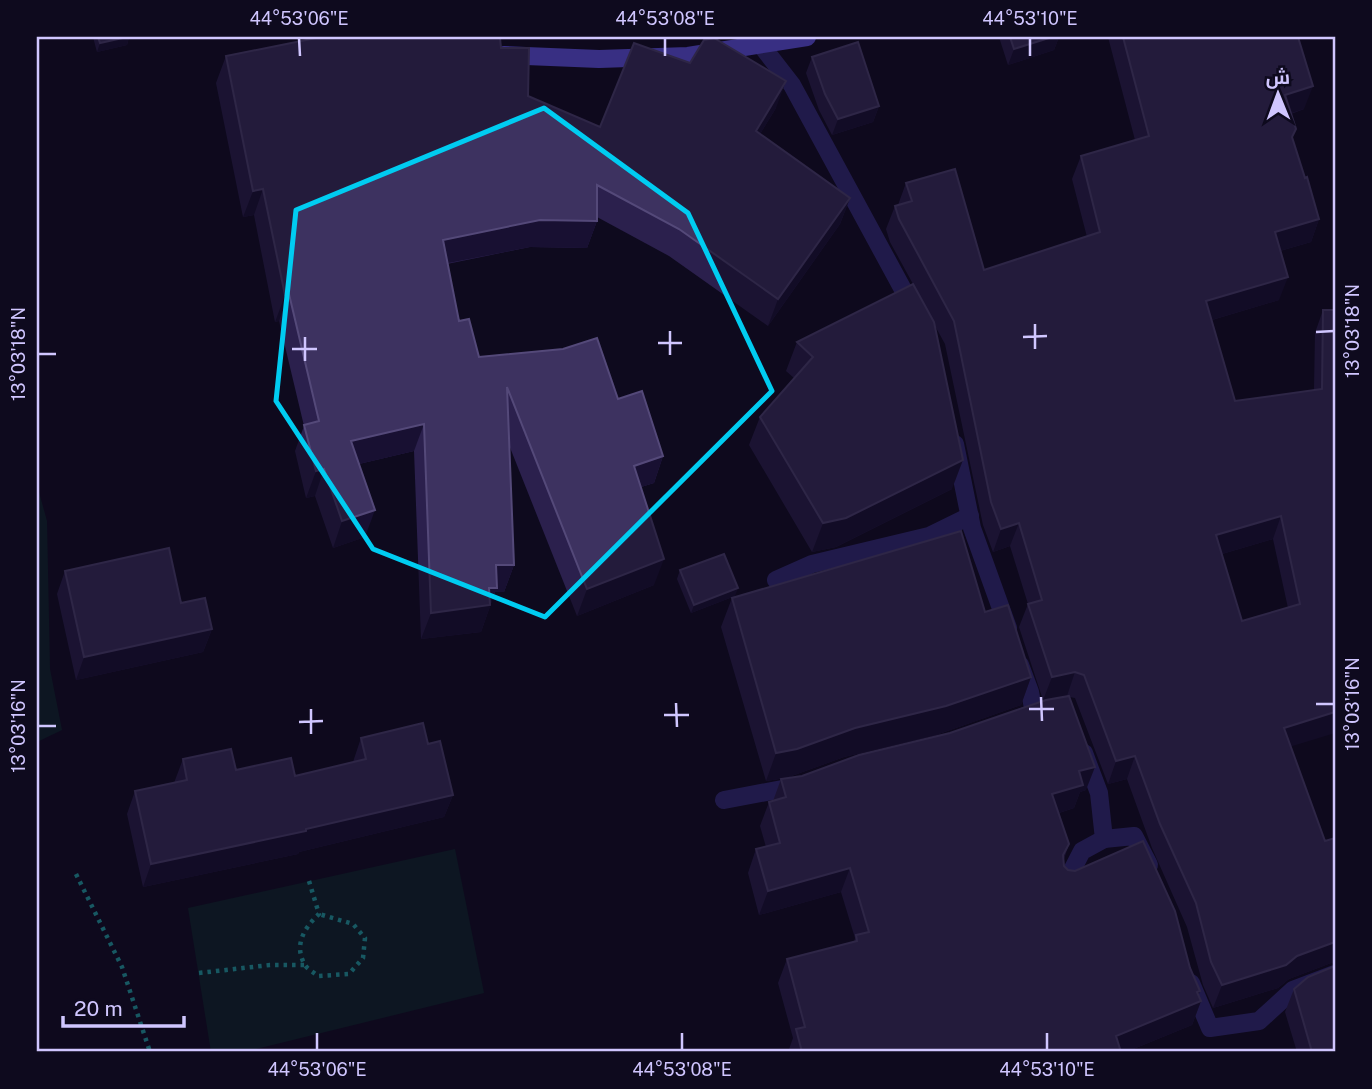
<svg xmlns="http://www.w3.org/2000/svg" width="1372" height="1089" font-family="'Public Sans',Cairo,sans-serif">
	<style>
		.green { fill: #0c2728 }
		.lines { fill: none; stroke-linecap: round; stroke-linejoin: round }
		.path { stroke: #22b8b7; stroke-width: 4.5; stroke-dasharray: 3.5 5; stroke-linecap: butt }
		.street { stroke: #373081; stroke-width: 18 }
		.secondary { stroke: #6a5dff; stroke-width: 18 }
		.wall { fill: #2b204d; fill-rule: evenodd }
		.shaded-wall { fill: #181032 }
		.building { fill: #3d3260; stroke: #544979; stroke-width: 2; fill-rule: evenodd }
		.marked { fill: none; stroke: #00ccf1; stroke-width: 5; stroke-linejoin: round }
		.ticks { fill: none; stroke: #d0c6ff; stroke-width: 2.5 }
		.neatline { fill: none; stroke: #d0c6ff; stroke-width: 2.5 }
		.ticks-label { font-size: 18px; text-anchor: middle; fill: #d0c6ff }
	</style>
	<rect width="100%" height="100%" fill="#0e0a1e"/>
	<g class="green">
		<path d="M37 485 47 521 50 669 62 730 37 742Z"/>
		<path d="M455 849 484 993 244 1052H211L188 908Z"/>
	</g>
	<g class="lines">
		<g class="path">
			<path d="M76 874 122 967 150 1052"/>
			<path d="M309 881 319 914C305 927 293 945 305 965 307 969 315 973 318 976L349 974 363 958 365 938 353 924 319 914"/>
			<path d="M199 973 270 965H305"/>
		</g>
		<g class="street">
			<path d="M761 45 792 85 913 308"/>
			<path d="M955 444 972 528 1008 628"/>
			<path d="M776 580 812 564 929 536 970 516"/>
			<path d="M1020 665 1030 692 1034 713 1022 717"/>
			<path d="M724 800 798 786"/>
			<path d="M1104 839 1134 836 1149 865"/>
			<path d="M1065 884 1082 851 1104 839 1099 793 1084 753"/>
			<path d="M1191 983 1210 1028 1259 1021 1293 990 1335 974"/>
		</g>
		<path class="secondary" d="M504 55 599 59 688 56 807 37"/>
	</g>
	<g class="wall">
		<path d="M93 37H129L127 45 97 52Z"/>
		<path d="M999 37H1059L1054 50 1008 65Z"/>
		<path d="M1108 37H1298L1304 109 1291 114 1292 138 1319 219 1311 242 1280 251 1279 300 1212 320 1235 401 1314 390 1315 333 1323 310H1335L1291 746 1331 963 1289 979 1278 988 1213 1008 1203 985 1187 927 1152 848 1127 779 1108 784 1075 698 1070 697 1086 790 1080 792 1074 808 1059 813 1069 844 1064 859V866L1190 968 1201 1001 1192 1025 1126 1052H788L793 1038 778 983 787 959 854 942 855 938 841 892 759 915 748 873 756 849 766 847 760 826 769 802 773 801 781 779 802 776 950 733 1068 696 1043 700 1019 627 1028 604 1010 546 993 552 983 525 945 344 934 324 952 489 836 547 812 552 749 445 760 417 794 378 786 371 797 342 913 284 890 242 886 229 895 206 898 205 906 183 984 270 1087 237 1072 179 1081 156 1135 140ZM1273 539 1288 608 1242 621 1222 554Z"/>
		<path d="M501 48 528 96 600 127 776 108 760 134 850 198 840 224 768 326 669 256 597 217V221L587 248 530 247 447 264 459 321 479 357 618 399 663 456 654 483 641 487 654 585 577 616 509 445 514 565 504 592H495L481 632 421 639 414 451 359 464 365 537 333 548 315 496 306 498 295 451 304 426 279 321 275 322 254 215 243 217 216 83 226 56Z"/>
		<path d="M812 57 879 106 873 122 832 135 819 110 806 73Z"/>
		<path d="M680 570 735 596 691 613 677 579Z"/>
		<path d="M65 571 212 629 203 652 76 680 57 594Z"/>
		<path d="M732 598 985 612 1031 677 1021 705 936 735 844 757 786 778 766 781 721 627Z"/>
		<path d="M361 738 428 744 453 795 444 817 299 852 298 854 143 887 127 814 135 791 174 783 183 759 236 770 295 776 353 762Z"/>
		<path d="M1294 989 1335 1052H1297L1285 1012Z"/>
	</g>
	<g class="shaded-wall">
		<path d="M129 37 127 45 97 52 100 43Z"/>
		<path d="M1052 37H1059L1054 50 1008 65 1014 49Z"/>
		<path d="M786 81 776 108 746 157 756 131Z"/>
		<path d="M1313 86 1304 109 1276 118 1285 95Z"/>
		<path d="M879 106 873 122 832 135 838 119Z"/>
		<path d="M263 189 254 215 243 217 253 191Z"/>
		<path d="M850 198 840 224 768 326 778 299Z"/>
		<path d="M1319 219 1311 242 1266 255 1275 232Z"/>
		<path d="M540 220 597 221 587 248 530 247 433 266 443 240Z"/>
		<path d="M1288 277 1279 300 1198 324 1206 301Z"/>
		<path d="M289 294 279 321 275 322 285 295Z"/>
		<path d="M424 424 414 451 342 468 351 441Z"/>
		<path d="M663 456 654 483 625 492 634 466Z"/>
		<path d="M963 460 952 489 836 547 812 552 823 523Z"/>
		<path d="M324 469 315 496 306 498 316 471Z"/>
		<path d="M375 510 365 537 333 548 342 521Z"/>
		<path d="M1281 516 1273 539 1208 558 1216 535Z"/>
		<path d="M1019 523 1010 546 993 552 1001 529Z"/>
		<path d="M664 559 654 585 577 616 587 589Z"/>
		<path d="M496 565H514L504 592H495L481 632 421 639 431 613Z"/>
		<path d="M738 588 735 596 691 613 694 605Z"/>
		<path d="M212 629 203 652 76 680 84 657Z"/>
		<path d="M1075 672 1067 696 1043 700 1052 677Z"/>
		<path d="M1031 677 1021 705 936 735 844 757 786 778 766 781 776 753 855 728Z"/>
		<path d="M1335 712V733L1276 751 1284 728Z"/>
		<path d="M1135 756 1127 779 1108 784 1116 761Z"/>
		<path d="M1095 767 1086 790 1080 792 1074 808 1043 818 1052 794 1079 771Z"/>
		<path d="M453 795 444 817 299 852 298 854 143 887 151 864Z"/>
		<path d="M850 868 841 892 759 915 768 891Z"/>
		<path d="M1335 942V964L1331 963 1289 979 1278 988 1213 1008 1222 985Z"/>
		<path d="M1200 991 1196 1003 1201 1001 1192 1025 1126 1052H1110L1116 1036Z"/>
	</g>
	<g class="building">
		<path d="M98 37H127L100 43Z"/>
		<path d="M321 37H490L500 38 501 48H529L528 96 600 127 634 43 690 63 704 40 714 38 786 81 756 131 850 198 778 299 679 229 597 185V221L540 220 443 240 459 321 469 319 479 357 563 349 597 338 618 399 642 391 663 456 634 466 664 559 587 589 507 387 514 565H496L497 588H489L490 605 431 613 424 424 351 441 375 510 342 521 324 469 316 471 304 425 319 421 289 294 285 295 263 189 253 191 226 56Z"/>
		<path d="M1010 37H1052L1014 49Z"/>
		<path d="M1123 37H1298L1313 86 1285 95 1296 129 1292 137 1305 178 1307 177 1319 219 1275 232 1288 277 1206 301 1235 401 1322 389 1323 310H1335V712L1284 728 1325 841 1335 838V942L1297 956 1286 965 1222 985 1211 962 1196 903 1160 824 1135 756 1116 761 1084 675 1075 672 1052 677 1028 604 1042 600 1019 523 1001 529 991 502 954 321 899 219 895 206 912 201 906 183 955 169 984 270 1100 232 1081 156 1149 136ZM1281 516 1300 604 1242 621 1216 535Z"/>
		<path d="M858 42 879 106 838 119 825 94 812 57Z"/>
		<path d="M913 284 934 322 963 460 846 518 823 523 760 417 813 357 797 342Z"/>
		<path d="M961 531 985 612 1008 605 1031 677 946 706 855 728 797 749 776 753 732 598Z"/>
		<path d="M169 548 181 603 205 598 212 629 84 657 65 571Z"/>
		<path d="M724 554 738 588 694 605 680 570Z"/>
		<path d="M1069 696 1095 767 1079 771 1083 785 1052 794 1069 844 1063 855 1064 866 1068 870 1075 871 1143 841 1175 911 1190 968 1200 991 1197 992 1201 1001 1116 1036 1121 1052H802L796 1029 805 1027 787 959 857 941 856 935 869 932 850 868 768 891 756 849 780 843 769 802 786 797 781 779 802 776 859 755 950 733 1046 700Z"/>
		<path d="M423 723 428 744 440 741 453 795 306 829V831L151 864 135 791 187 780 183 759 231 749 236 770 291 758 295 776 366 759 361 738Z"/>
		<path d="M1335 966V1052H1312L1294 989 1308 977Z"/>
	</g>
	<path d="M0 0H1372V1089H0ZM544 108 688 213 772 391 545 617 373 549 276 401 296 210Z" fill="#0e0a1e" fill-opacity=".55" fill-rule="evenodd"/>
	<path class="marked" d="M544 108 688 213 772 391 545 617 373 549 276 401 296 210Z"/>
	<path class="ticks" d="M299 38 300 56M665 38V56M1030 38V56M1035 324V349M670 331V355M1316 332 1334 331M305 337V361M1023 337 1047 336M658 343H682M292 349H317M38 354H56M1041 697 1042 721M676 703 677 727M1316 704H1334M311 709V734M1029 709H1054M664 715H689M299 722 323 721M38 726H56M317 1033V1050M682 1033V1050M1047 1033V1050"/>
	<rect width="1372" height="1089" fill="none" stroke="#0e0a1e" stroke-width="77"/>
	<g transform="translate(1278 94) rotate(359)" stroke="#0e0a1e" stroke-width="5" paint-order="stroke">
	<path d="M0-5L12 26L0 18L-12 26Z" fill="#d0c6ff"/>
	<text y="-10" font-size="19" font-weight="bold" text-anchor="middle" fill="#d0c6ff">ش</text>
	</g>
	<path d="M63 1016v10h121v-10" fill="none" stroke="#d0c6ff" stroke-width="3.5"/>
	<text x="74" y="1016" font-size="21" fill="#d0c6ff" stroke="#0e0a1e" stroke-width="5" paint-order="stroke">20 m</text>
	<rect x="38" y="38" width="1296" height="1012" class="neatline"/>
	<g class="ticks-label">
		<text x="299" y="25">44°53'06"E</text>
		<text x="665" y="25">44°53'08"E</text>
		<text x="1030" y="25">44°53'10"E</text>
		<text transform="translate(1353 331) rotate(-90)" y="6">13°03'18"N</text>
		<text transform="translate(19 354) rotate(-90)" y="6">13°03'18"N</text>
		<text transform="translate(1353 704) rotate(-90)" y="6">13°03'16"N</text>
		<text transform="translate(19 726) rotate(-90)" y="6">13°03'16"N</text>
		<text x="317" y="1076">44°53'06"E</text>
		<text x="682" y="1076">44°53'08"E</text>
		<text x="1047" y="1076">44°53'10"E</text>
	</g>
</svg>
